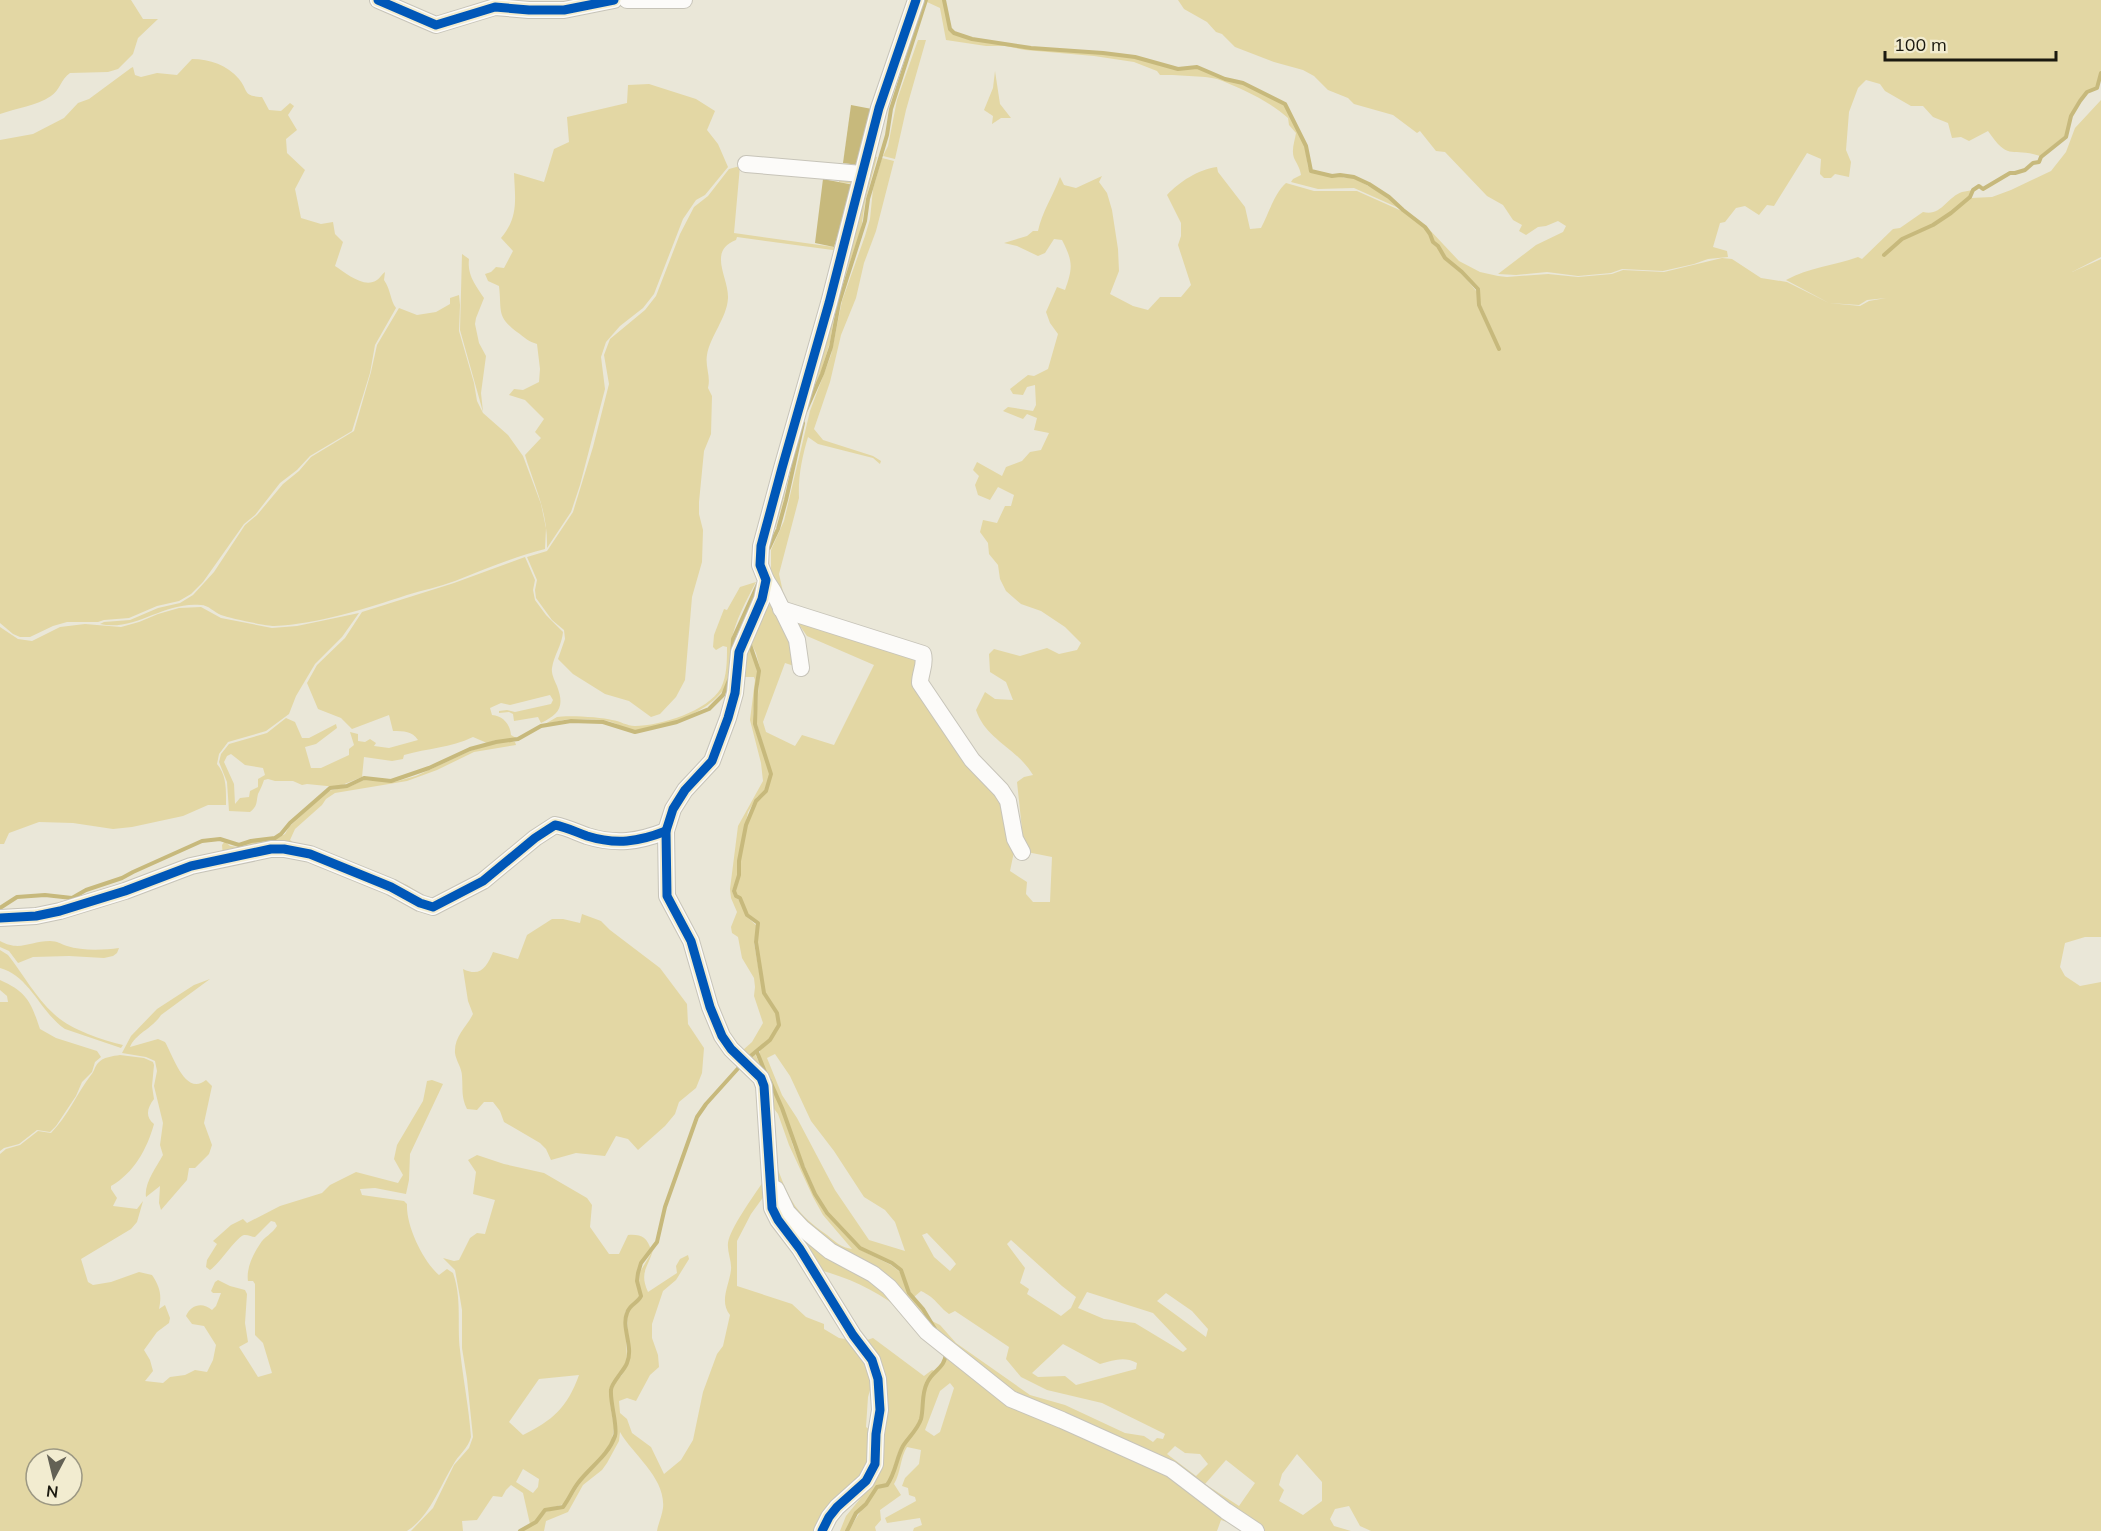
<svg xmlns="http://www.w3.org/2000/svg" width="2101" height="1531" font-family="Mulish,sans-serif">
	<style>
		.green { fill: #e3d7a4; fill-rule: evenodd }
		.water { fill: #c7b97c }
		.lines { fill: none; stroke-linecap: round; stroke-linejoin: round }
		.stream { stroke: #c7b97c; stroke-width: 4 }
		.minor-casing { stroke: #c7c4b9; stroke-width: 18 }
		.minor { stroke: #fcfbf9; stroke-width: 16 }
		.cycleway-casing { stroke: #f2ecd0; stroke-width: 13 }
		.cycleway { stroke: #0057b8; stroke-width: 9 }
	</style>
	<rect width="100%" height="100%" fill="#eae7d8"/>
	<g class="green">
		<path d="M0 0H131L143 19H158L138 38 133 54 118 69 108 72 70 73C61 79 60 90 51 96 36 106 17 108 0 114Z"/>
		<path d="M928 0H943L950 31 954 34 972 40 1031 49 1103 54 1136 58 1178 70 1197 67 1226 79 1243 83 1284 105 1305 147 1308 167 1311 172 1332 177 1339 175 1344 178H1354L1388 197 1401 209 1354 188 1318 189 1291 182 1293 179 1301 175C1300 168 1297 164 1294 158 1291 150 1295 140 1296 133L1289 125 1288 118C1269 101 1241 88 1217 79 1206 76 1173 75 1160 75L1157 71 1134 62 1094 56 1025 50 1005 46H986L946 40 940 8 927 2Z"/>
		<path d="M1178 0H2101V70L2097 88C2078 92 2068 116 2067 134L2040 156C2010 146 2010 163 1988 131L1969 141 1961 137 1952 138 1948 123 1933 117 1923 106H1911L1885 91 1880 84 1866 80 1858 88 1849 112 1846 150 1851 162 1849 177 1835 174 1831 178H1824L1820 174 1821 159 1807 153 1774 206 1767 205 1759 215 1745 206 1736 208 1725 222 1720 223 1713 247 1727 251 1728 257 1708 259 1694 264 1663 271 1622 269 1611 273 1578 276 1547 272 1516 275 1498 274 1536 245 1563 232 1566 226 1558 221 1546 226 1538 227 1526 235 1519 231 1522 225 1513 220 1503 205 1487 196 1445 152 1436 151 1420 131 1417 133 1393 115 1354 104 1348 98 1328 90 1314 76 1303 70 1274 62 1235 47 1222 34 1216 32 1207 22 1184 9Z"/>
		<path d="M918 40H926L906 110 895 159 883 156 888 146 897 100Z"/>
		<path d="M192 59C210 59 227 65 239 79 249 91 242 96 262 97L269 110 281 111 290 103 294 106 288 115 297 130 286 139 287 153 305 170 295 189 301 218 321 224 333 222 335 234 343 242 335 266C346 273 364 289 377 280 380 278 382 274 385 272L384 280C391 290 390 300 396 308L375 345 370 373 352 431 310 456 297 470 280 483 255 515 244 524 203 582 191 594 179 601 157 606 129 618 104 620 98 622H67L53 626 30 637H20L13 634 0 623V140L33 134 64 118 78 103 89 99 131 68 133 67 135 75 141 77 157 73 177 75Z"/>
		<path d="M995 71 1000 104 1011 118H1001L992 124 993 116 984 110 993 88Z"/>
		<path d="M649 84 696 99 715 111 707 130 718 144 728 167 705 195 696 200 683 219 654 294 643 308 620 326 606 342 601 357 605 389 580 485 571 512 547 548C548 512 535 488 525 455L541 438 535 432 544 419 525 400 509 395 514 389 523 390 539 382 540 369 537 344C529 342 524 337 517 332 496 316 502 311 499 286L488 281 485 274 491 272 496 267 504 268 513 251 501 238C519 217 515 199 514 173L544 182 554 149 569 142 567 117 627 103 628 85Z"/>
		<path d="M2101 100V257L2072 272 2101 259V937H2085L2065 943 2060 967 2065 976 2080 986 2101 982V1531H1371L1360 1526 1349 1506 1335 1509 1330 1519 1334 1526 1351 1531H1259L1170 1467 1011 1396 938 1332 930 1320 940 1325 956 1343 1030 1395 1065 1405 1125 1433 1144 1436 1153 1442 1157 1438 1163 1439 1165 1434 1102 1403 1047 1390 1021 1377 1006 1359 1009 1347 955 1311 949 1314C937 1305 936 1298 921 1291L914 1297 939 1339 805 1225 785 1196 776 1177 777 1167C790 1202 796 1213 827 1235 834 1241 842 1248 852 1249L823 1215 813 1197 789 1145 778 1114 769 1102 747 1062 755 1054 782 1109 793 1146 819 1203 825 1213 859 1249 891 1265 900 1272 909 1294 912 1295 901 1270 892 1262 860 1247 827 1212 816 1193 795 1143 783 1108 760 1057V1050L777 1032 780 1022 778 1012 765 992 756 943 759 923 747 913 741 898 737 895 735 890 739 876 740 860 747 822 758 800 767 791 772 774 756 721 760 668 756 653 747 635 766 603 780 612 800 668 785 663 763 722 766 732 795 746 802 735 834 745 874 665 807 636 791 613 918 657 915 672 999 791 1015 847 1010 871 1027 882 1026 894 1033 902H1050L1052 857 1027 852 1020 836 1022 829 1017 782 1024 777 1033 775C1016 747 986 740 976 710L985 692 995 699 1013 700 1006 682 990 672 989 654 994 649 1020 656 1047 648 1059 654 1077 650 1081 643 1065 627 1041 611 1021 604 1006 591 1000 579 998 565 989 554 988 543 980 532 983 520 997 523 1005 506H1011L1014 495 998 487 990 500 978 495 975 485 979 476 973 470 977 462 1002 476 1006 467 1022 461 1030 452 1041 450 1049 433 1034 430 1037 418 1027 414 1023 419 1003 411 1008 407 1033 411 1036 405 1035 385 1027 387 1023 395 1013 394 1010 389 1028 375 1034 376 1048 369 1058 334 1050 323 1046 312 1057 287 1065 290C1073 268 1073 261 1062 240L1054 239 1045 253 1038 256 1017 246 1004 243 1027 236 1033 231H1038C1042 212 1053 196 1060 177L1064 185 1076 188 1102 176 1099 182 1107 193 1112 210 1118 249 1119 271 1110 294 1133 306 1148 310 1160 297H1181L1191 285 1178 245 1181 236V223L1167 195C1179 182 1199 169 1217 167L1218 172 1245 207 1250 229 1261 228C1269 213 1274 194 1286 183L1314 191H1357L1404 212 1419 222 1429 233 1432 242 1438 246 1445 260 1463 275 1477 292 1479 307 1490 333 1501 351 1481 305 1478 289 1463 272 1446 257 1438 245 1433 241 1427 227 1459 261 1480 272 1498 276 1507 277 1548 274 1578 277 1612 274 1623 270 1664 272 1722 258 1732 259 1761 278 1787 282 1829 303 1860 306 1869 301 1886 298 1867 300 1859 305 1829 303 1786 280C1809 267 1834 266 1858 257L1862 259 1893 229 1900 228 1923 212C1941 217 1947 197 1962 192 1966 191 1969 191 1973 190 1966 204 1947 217 1934 225 1915 235 1894 237 1883 257L1903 240 1934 226 1971 198 1992 197 2011 190 2051 171 2066 152 2075 128ZM775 1054 790 1076 811 1121 834 1151 864 1197 885 1210 895 1222 905 1251 869 1240 835 1190 797 1118 782 1095 767 1058ZM927 1233 953 1260 956 1264 950 1271 934 1257 922 1235ZM1011 1240 1062 1286 1076 1297 1071 1308 1061 1316 1027 1294 1029 1289 1020 1283 1025 1268 1007 1244ZM1087 1292 1153 1313 1187 1349 1183 1352 1135 1323 1104 1319 1078 1308ZM1166 1293 1192 1311 1208 1329 1206 1337 1157 1301ZM1063 1344 1100 1364C1114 1360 1124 1356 1137 1363L1136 1369 1076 1385 1065 1376 1038 1377 1032 1373ZM1175 1446 1185 1453 1200 1454 1208 1464 1196 1476 1167 1454ZM1297 1454 1322 1482V1501L1303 1515 1279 1501 1284 1490 1279 1485 1282 1474ZM1226 1460 1255 1483 1239 1506 1205 1484Z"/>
		<path d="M869 155 877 157 865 202 861 229 836 304 830 342 819 379 807 406 787 479 784 498 776 526 768 541Z"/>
		<path d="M882 158 894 161 876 231 864 263 856 298 841 335 830 382 814 429 823 440 873 456 881 461 880 464 873 458 818 444 808 437C802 457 798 477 799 498L779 574 785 601 771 575V550L784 521 810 411 831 355 842 301 865 236 870 219 873 189Z"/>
		<path d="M740 166 734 233 834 247 854 184 839 182V179L856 181 840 251 737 237 736 240C707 251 729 278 728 298 727 318 710 336 707 355 705 367 711 376 708 388L712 396 711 434 704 451 699 502V514L703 530 702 562 692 597 685 680 676 697 660 714 651 717 629 701 605 694 573 674 558 659 565 639 564 630 552 620 536 598 535 590 537 580 527 557 547 551 573 512 593 447 609 384 604 355 610 339 645 310 656 296 680 234 694 207 708 196 729 169Z"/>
		<path d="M462 254 469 259C467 275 476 286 484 298L476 318 475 324 479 343 486 356 481 393 483 412 460 330Z"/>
		<path d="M459 295 460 305 459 331 474 383 477 401 483 413 508 435 523 456 541 504 546 528 545 549C514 557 485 569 455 581 439 587 423 590 407 595 364 609 319 624 274 626 266 626 229 618 221 615 214 612 208 605 201 605 164 601 135 632 100 624L104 622 130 620 158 608 180 603 193 595 214 572 245 525 257 515 283 484 299 471 311 457 354 431 371 372 377 345 399 308 417 315 436 312 450 304V298Z"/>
		<path d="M525 557 535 580 533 590 535 600 546 615 563 632C562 645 554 655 552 668 551 674 555 681 557 686 565 707 559 714 541 723L538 717 514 721 513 714 509 712 499 713V711L507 710 515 712 551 704 553 700 550 695 510 705 501 703 490 708 492 715C503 716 510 724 511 735L516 738 508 741 496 740 487 743 473 737C450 748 428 748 404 755L403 759 392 761 364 757 362 777 337 787 307 784 302 785 293 781H275L268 779 264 780C262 786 260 790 258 794 256 802 258 806 250 812L229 811 227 782 219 762 221 754 229 744 267 733 286 718 295 722 302 738H309L336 724 337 728 316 744 305 747 311 768H321L349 755V749L354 745 350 732 358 734V741L365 742 370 739 376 743 374 746 389 748 418 740C412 731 404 731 393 731L389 715 352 729 341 718 318 709 307 683 317 665 345 638 362 612 454 583ZM231 754 245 765 263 768 265 775 258 779V787L250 791 249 797 240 798 235 804 234 784 224 762 227 756Z"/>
		<path d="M756 582C746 601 735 621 731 642 729 655 731 669 727 682 719 709 659 732 634 730 625 730 617 723 608 721 597 719 583 719 572 719 563 719 554 723 545 724 549 722 553 719 557 717 567 715 602 717 612 720 620 721 627 726 635 726 660 726 708 711 721 688 727 676 727 661 727 647L723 646 716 650 713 647 714 635 724 609 727 610 740 587Z"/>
		<path d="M201 607 221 618 272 628 297 626 359 613 342 637 315 664 296 696 289 714 266 731 228 742 219 754 217 764C227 776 226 790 226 805H208L183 816 132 827 113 829 73 823 39 822 9 833 4 844H0V627L18 639 32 641 60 627 85 624 121 627 139 622 158 614 179 608Z"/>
		<path d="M745 641 753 656 758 674 753 714 755 729 770 774 764 792 757 797 748 812 741 844 738 876 732 891 734 896 740 901 747 917 757 926 754 943 763 994 776 1014 778 1025 769 1039 744 1060 743 1050 752 1042 763 1023 754 996 755 987 754 978 742 958 738 937 732 933 731 927 737 912 731 898 730 889 738 826 763 781 761 763 750 720 755 680 754 677H741Z"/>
		<path d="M498 742H515L516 745 474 752 437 770 407 781 335 793 326 799 322 805 295 829 290 840 294 843 394 880 407 885 427 898 309 852 223 857 222 845 225 841 230 846 238 847 254 841 276 839 285 834 289 827 328 791 351 786 364 780 394 782 416 776 470 751Z"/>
		<path d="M582 914 601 921 610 930 660 968 687 1004 688 1024 704 1048 702 1073 696 1088 679 1102 675 1114 665 1126 638 1150 628 1139 616 1136 605 1156 576 1153 551 1160 546 1149 540 1143 504 1122 500 1111 493 1102H484L477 1110 467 1109C461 1097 463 1089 462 1076 462 1068 456 1061 455 1053 454 1036 466 1028 473 1014L468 1001 463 969C481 978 487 966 493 952L518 959 527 935 552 919H563L580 923Z"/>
		<path d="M0 941C20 952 30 941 50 941 57 941 61 944 67 946 82 951 104 950 119 948L117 953 113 956 104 958 69 956 33 957 18 963 9 951 0 947Z"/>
		<path d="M0 950 8 955C23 974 36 998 54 1014 69 1029 102 1040 123 1045L121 1048 65 1029C40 1012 30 976 0 968Z"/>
		<path d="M210 979 161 1015C153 1028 135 1034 130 1047L158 1039 165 1042C173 1055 185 1097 206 1080L212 1086 204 1123 212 1145 209 1154 195 1168H189L187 1180 161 1210 159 1203 160 1186 146 1197C144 1183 156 1168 163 1155L160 1145 163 1123 154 1086 157 1071 155 1061 146 1057 122 1053 131 1036 157 1009 194 985Z"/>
		<path d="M0 980C27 992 31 1002 40 1029L56 1038 97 1051 101 1057 95 1062 92 1072 82 1082 76 1096 56 1126 50 1132 37 1130 19 1144 4 1148 0 1151V1002H8L7 996 0 990Z"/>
		<path d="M120 1055 144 1058 153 1062 154 1065 152 1086 154 1099C147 1108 145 1117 154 1124 147 1149 134 1173 111 1186V1189L117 1198 113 1206 137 1209 143 1201 137 1222 131 1229 81 1259 88 1282 93 1285 111 1282 139 1272 152 1275C160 1287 162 1295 159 1309L165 1305 170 1318 169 1323 157 1332 144 1350 150 1360 153 1371 145 1381 163 1383 170 1377 185 1375 195 1370 207 1372 213 1360 216 1345 204 1326 192 1324 186 1316C191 1304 203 1302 212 1310L216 1306 221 1293H213L211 1291 215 1282 218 1280 230 1286 245 1290 247 1294 245 1323 248 1342 239 1347 258 1377 272 1373 263 1343 255 1335V1284L253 1281H248C246 1269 253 1254 260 1244 264 1237 272 1234 277 1226L275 1222 271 1221 255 1237C252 1237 249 1235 245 1235 238 1234 220 1264 210 1270L206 1267 207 1260 217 1244 213 1241 231 1225 243 1219 247 1223 280 1206 322 1193 330 1185 356 1172 398 1183 403 1175 394 1159 397 1145 423 1101 427 1081 432 1080 443 1084 410 1154 409 1180 406 1194 375 1188 360 1189 362 1195 404 1201 407 1204C406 1226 423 1261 439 1275L447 1269 453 1273C462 1298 457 1324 460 1350 463 1379 469 1408 471 1437 468 1449 458 1455 453 1465 439 1488 430 1516 407 1531H0V1154L6 1149 20 1145 38 1131 51 1133C68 1116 77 1093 91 1075 94 1072 95 1066 98 1063 103 1057 113 1056 120 1055ZM36 1459H72V1495H36Z"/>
		<path d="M477 1155 504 1164 544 1173 587 1198 592 1205 590 1227 609 1254H619L628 1235C641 1234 647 1237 651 1250 643 1258 635 1269 636 1281 637 1286 639 1291 640 1296L625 1312 627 1360 619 1376 610 1387V1403L614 1427 612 1440 599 1461 576 1485 564 1504 544 1510 536 1522 530 1524 523 1493 511 1485 506 1490 502 1497 493 1496 477 1520 462 1521 463 1531H411L433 1508 454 1465 469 1448 473 1437 467 1379 462 1348V1310L460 1298 455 1270 443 1258 454 1261 459 1260 470 1238 477 1233 485 1234 495 1200 473 1194 476 1172 468 1160ZM579 1375C567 1408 553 1420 523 1435L509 1422 539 1379ZM523 1469 539 1479 538 1487 533 1493 516 1482Z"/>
		<path d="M768 1174 764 1196 751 1214 737 1241V1286L792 1304 806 1317 824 1324V1329L839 1338 857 1341 871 1361V1387L868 1397 866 1427 876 1434 874 1456 821 1531H657C658 1524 662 1516 663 1508 666 1478 633 1455 620 1432L619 1441 607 1463 602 1470 583 1485 568 1512 546 1521 544 1531H521L537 1522 546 1512 563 1507 567 1504 582 1480 601 1461 613 1441 617 1429 611 1407 612 1389 613 1385 622 1375 629 1358 627 1313 642 1298 639 1282 640 1272 653 1250C648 1268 639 1272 648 1292L677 1273 676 1266 680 1259 688 1255 689 1259 676 1280 663 1291 652 1324V1338L658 1355 659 1367 650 1375 636 1401 627 1398 619 1401 620 1413 627 1419 632 1433 651 1447 664 1474 681 1460 693 1440 703 1392 717 1354 723 1346 730 1315C719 1301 729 1286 731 1270 732 1261 727 1252 728 1243 730 1227 759 1189 768 1174Z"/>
		<path d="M775 1193C784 1217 810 1240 832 1253 847 1261 863 1267 877 1278 898 1295 911 1319 931 1337L920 1336C911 1328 907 1315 897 1307 874 1289 844 1276 816 1269 801 1246 776 1221 775 1193Z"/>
		<path d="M873 1338 924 1376 932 1370 935 1371C916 1389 928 1403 919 1423 915 1431 907 1438 902 1445 895 1456 895 1470 886 1484 873 1486 873 1494 865 1503 858 1512 850 1520 845 1531H840L846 1516 877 1478 867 1340Z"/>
		<path d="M947 1350 975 1374 1155 1463 1233 1524 1221 1520 1217 1531H913L914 1528 922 1525 920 1518 887 1523 885 1518 916 1501 915 1497 909 1495 908 1488 902 1486 905 1478 919 1464 921 1450 907 1447C900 1458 901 1472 894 1484L901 1495 880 1510 881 1520 875 1527 876 1531H848L873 1492 880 1487 888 1484C899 1472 896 1457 904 1445 910 1438 920 1428 922 1418 925 1408 922 1395 926 1385 933 1369 943 1374 947 1350ZM950 1383 954 1388 940 1432 934 1436 925 1430 940 1391Z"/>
	</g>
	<g class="water">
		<path d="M851 105 872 109 858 165 843 163Z"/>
		<path d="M823 179 854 185 834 247 815 243Z"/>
	</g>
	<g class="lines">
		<g class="stream">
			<path d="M944 0 950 29 954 33 972 39 1031 48 1103 53 1135 57 1178 69 1197 67 1225 79 1243 83 1285 104 1306 146 1311 171 1332 176 1340 175 1354 177 1369 184 1389 197 1403 210 1425 227 1430 234 1433 242 1438 246 1445 258 1462 272 1478 289 1479 305 1499 349"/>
			<path d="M1884 255 1902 239 1933 225 1951 213 1970 197 1973 190 1979 186 1983 189 2010 173H2015L2025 170 2033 163 2039 162 2041 157 2066 137 2071 116 2080 101 2087 92 2097 88 2101 73"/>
			<path d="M806 410 822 374 831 347 839 303 865 221 868 199 887 135 891 109 926 0"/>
			<path d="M769 548 778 529 786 500 803 423"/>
			<path d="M732 652 733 639 758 584"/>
			<path d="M0 908 17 897 45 895 72 898 86 890 122 878 133 872 202 841 220 839 239 845 251 841 275 838 281 834 290 823 330 788 347 786 364 778 391 781 429 768 470 749 496 742 518 739 541 726 571 721 603 722 635 732 677 722 709 709 723 695 729 680"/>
			<path d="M757 1052 765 1072"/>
			<path d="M747 1059 770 1040 779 1025 777 1013 764 993 756 942 758 923 747 915 740 898 736 896 734 891 739 875V861L746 825 756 801 766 791 771 774 755 724 756 691 759 671 749 642"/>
			<path d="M770 1081 782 1108 803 1167 815 1194 827 1213 860 1248 892 1263 901 1270 909 1293 923 1309 935 1329"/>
			<path d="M520 1531 536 1522 545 1510 563 1507C569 1499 572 1491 578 1483 590 1467 608 1456 615 1436 618 1426 610 1404 611 1390 611 1383 624 1371 627 1363 634 1347 621 1328 627 1313 629 1305 638 1303 641 1296L637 1281 638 1273 641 1263 657 1242 665 1207 697 1117 706 1104 742 1064"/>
			<path d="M847 1531 856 1513 866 1504 877 1487 887 1485C896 1472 896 1459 903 1446 908 1438 918 1429 921 1419 924 1407 921 1395 927 1383 933 1369 945 1370 946 1352"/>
		</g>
		<defs>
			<g id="minor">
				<path d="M378 0 436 25 495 7 529 10H564L614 0"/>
				<path d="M627 0H684"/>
				<path d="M746 164 862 174"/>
				<path d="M766 580 773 591 797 640 801 668"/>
				<path d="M781 609 923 654C926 664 920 673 920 683L972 760 1001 790 1008 801 1015 839 1022 852"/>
				<path d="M0 918 36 916 60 911 125 891 191 866 271 849H284L310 854 391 887 420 903 433 907 483 881 535 838 555 825C566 827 576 832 587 836 616 845 638 842 666 831"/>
				<path d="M776 1189 787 1212 802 1228 830 1251 873 1274 889 1287 927 1332 1011 1399 1062 1420 1171 1469 1226 1511 1256 1531"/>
				<path d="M822 1531 829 1517 837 1507 866 1481 875 1464 876 1434 880 1410 878 1379 872 1360 853 1335 800 1249 778 1220 772 1208 764 1086 761 1078 731 1049 722 1036 710 1007 691 941 667 896 666 831 673 809 685 790 712 761 728 718 735 693 739 652 762 599 766 580 760 565 761 546 782 468 829 303 879 108 916 0"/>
			</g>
		</defs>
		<use href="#minor" class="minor-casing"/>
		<use href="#minor" class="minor"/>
		<defs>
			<g id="cycleway">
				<path d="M378 0 436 25 495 7 529 10H564L614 0"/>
				<path d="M0 918 36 916 60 911 125 891 191 866 271 849H284L310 854 391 887 420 903 433 907 483 881 535 838 555 825C566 827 576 832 587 836 616 845 638 842 666 831"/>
				<path d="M822 1531 829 1517 837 1507 866 1481 875 1464 876 1434 880 1410 878 1379 872 1360 853 1335 800 1249 778 1220 772 1208 764 1086 761 1078 731 1049 722 1036 710 1007 691 941 667 896 666 831 673 809 685 790 712 761 728 718 735 693 739 652 762 599 766 580 760 565 761 546 782 468 829 303 879 108 916 0"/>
			</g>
		</defs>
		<use href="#cycleway" class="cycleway-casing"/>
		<use href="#cycleway" class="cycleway"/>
	</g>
	<g transform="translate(54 1477) rotate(187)"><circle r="28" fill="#f2ecd0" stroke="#9c9883" stroke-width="1.5"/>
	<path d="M0-4.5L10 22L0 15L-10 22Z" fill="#636155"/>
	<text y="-9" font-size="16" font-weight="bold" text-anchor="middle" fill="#1b190f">N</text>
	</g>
	<path d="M1885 51v9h171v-9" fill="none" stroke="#1b190f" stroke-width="3"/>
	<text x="1894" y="51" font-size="18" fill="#1b190f" stroke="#f2ecd0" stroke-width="4.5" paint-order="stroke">100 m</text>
</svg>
